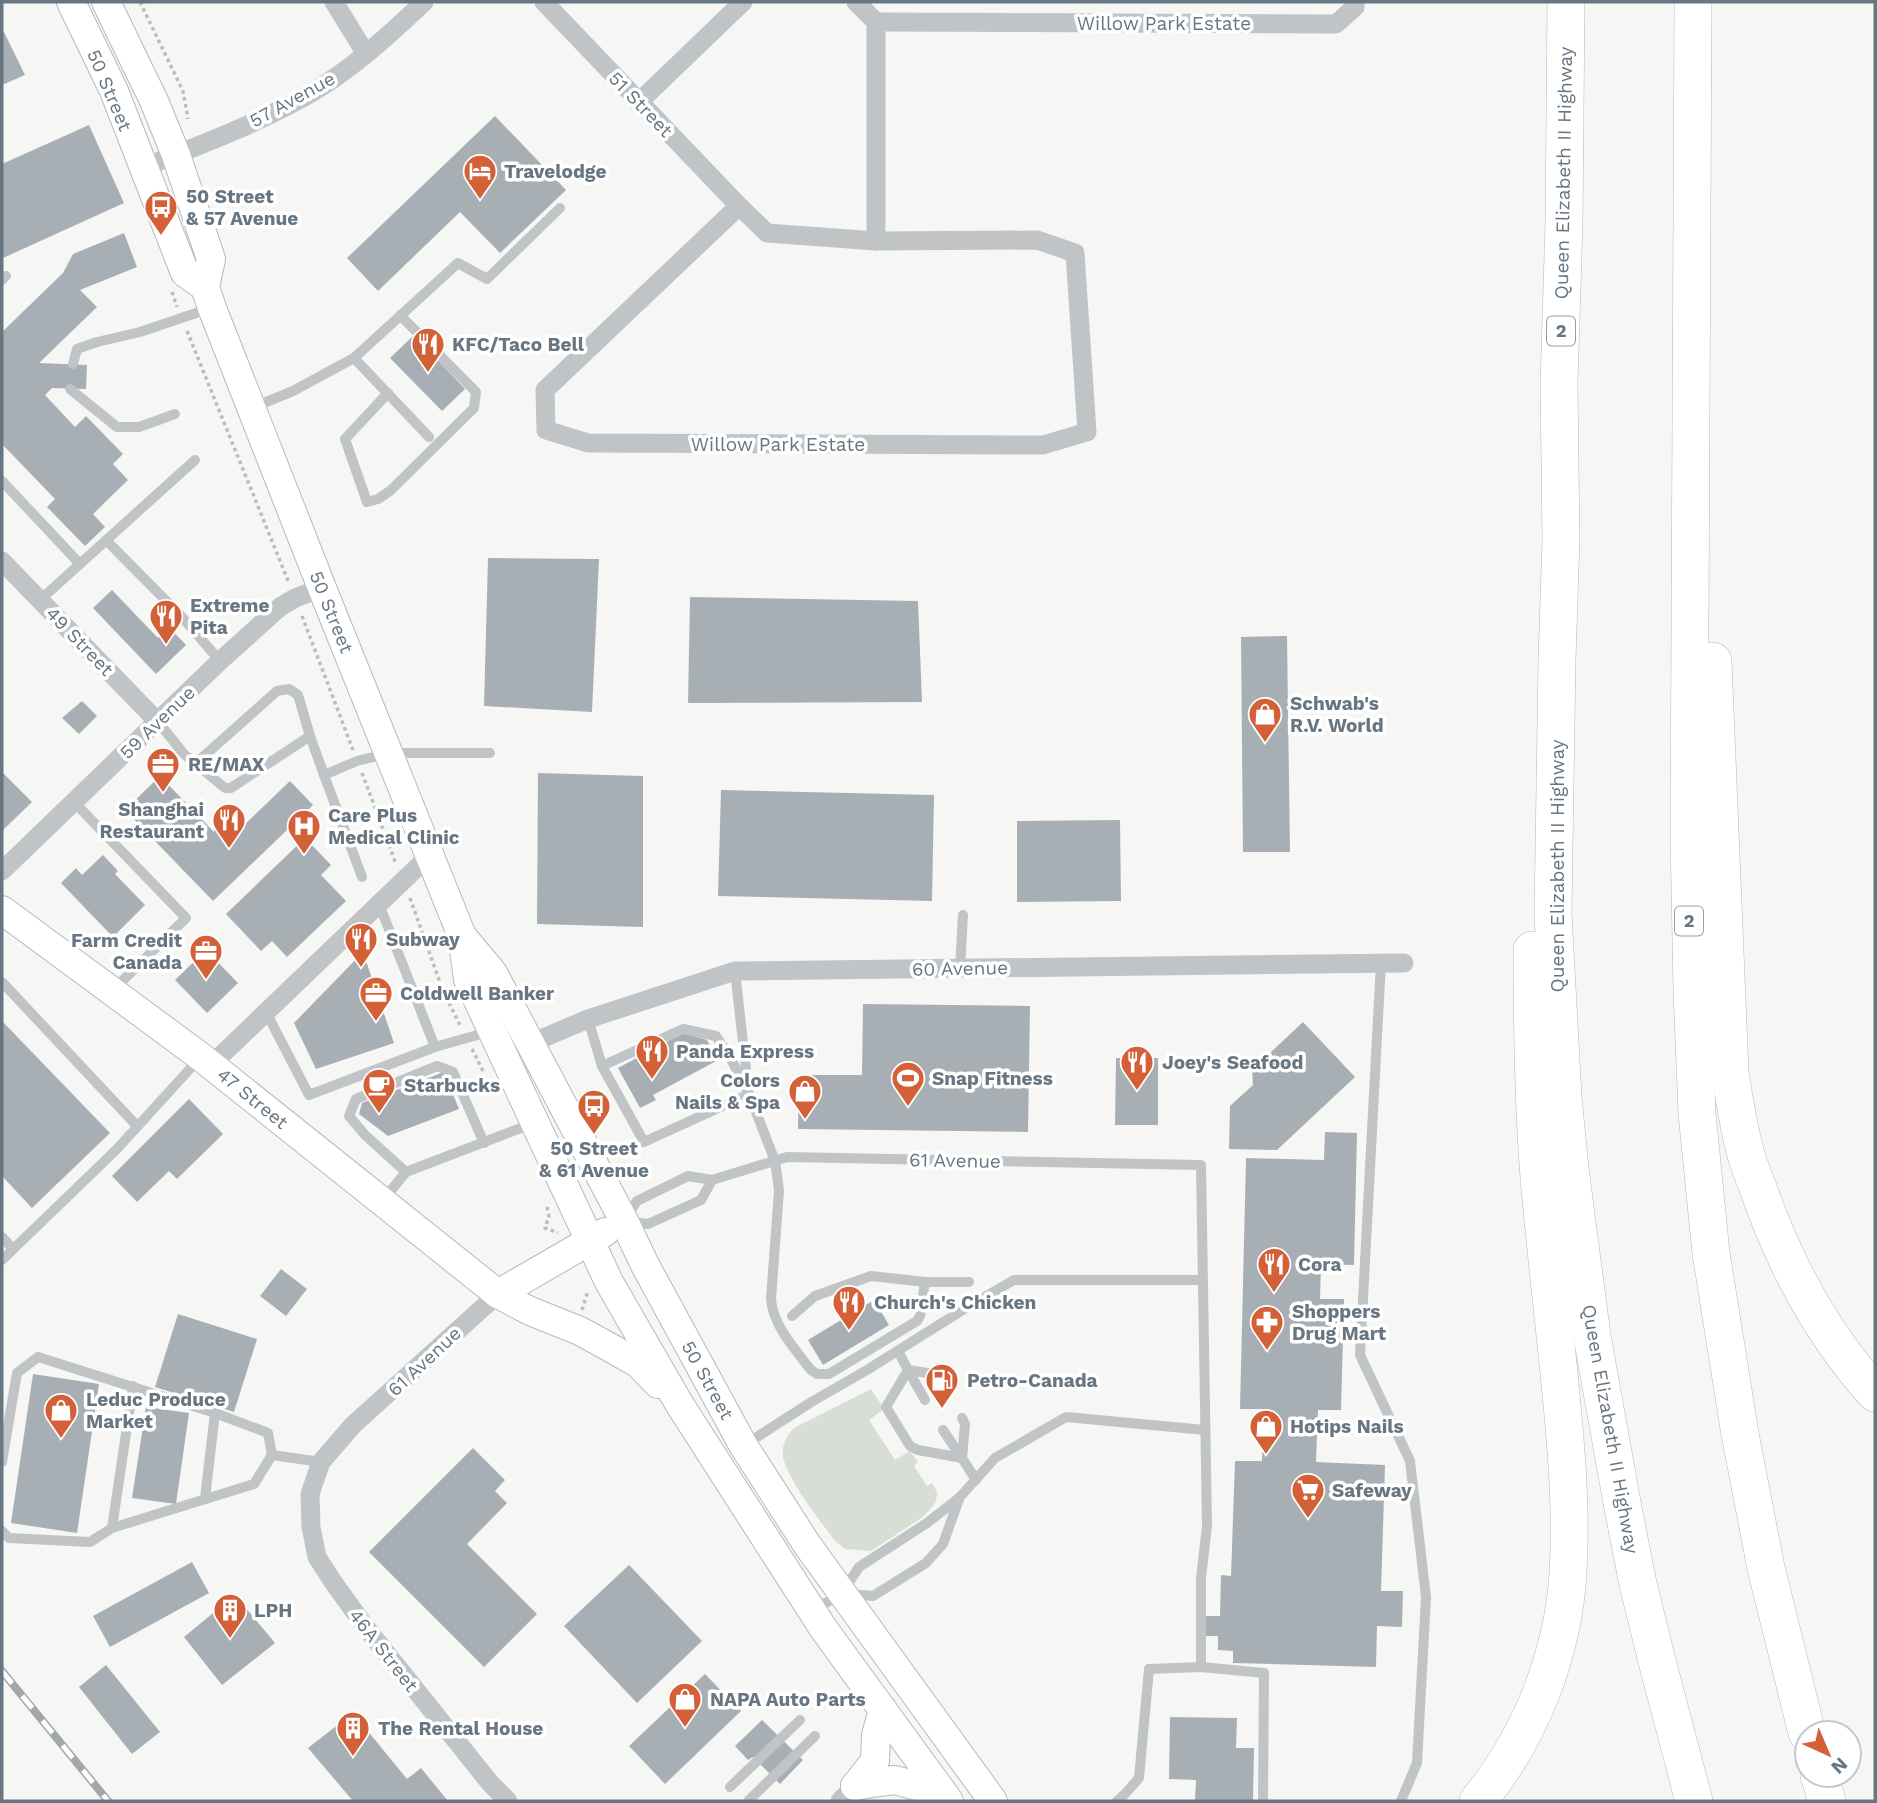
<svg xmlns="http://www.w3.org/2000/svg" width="1877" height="1803" font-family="'Work Sans',sans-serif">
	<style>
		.green { fill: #d8ddd5 }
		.building { fill: #a8afb4 }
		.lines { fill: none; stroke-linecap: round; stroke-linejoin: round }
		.secondary-casing { stroke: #b5b9bd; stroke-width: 30 }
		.highway-casing { stroke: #b5b8bb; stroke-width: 38 }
		.path { stroke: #babdbf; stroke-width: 3.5; stroke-dasharray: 3.5 3.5; stroke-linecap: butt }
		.lane { stroke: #c0c4c7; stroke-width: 10 }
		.street { stroke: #c0c4c7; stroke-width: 19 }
		.secondary { stroke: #fff; stroke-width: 28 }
		.highway { stroke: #fff; stroke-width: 37 }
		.rail-casing { stroke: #a2a7ac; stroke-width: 8 }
		.rail { stroke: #fff; stroke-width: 5; stroke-dasharray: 16; stroke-linecap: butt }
		.labels { text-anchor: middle; stroke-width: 7; stroke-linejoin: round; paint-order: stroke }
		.shield { fill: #fff; stroke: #959fa8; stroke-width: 2 }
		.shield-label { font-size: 18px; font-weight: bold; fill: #687682 }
		.street-label { font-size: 19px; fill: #687682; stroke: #fff }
		.poi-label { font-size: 19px; font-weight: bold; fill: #687682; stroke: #fff; text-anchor: start }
	</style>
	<rect width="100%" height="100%" fill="#f6f7f4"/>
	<path class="green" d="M871 1389 884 1409 869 1420 895 1460 910 1451 918 1462 914 1466 927 1486 932 1483 937 1492 936 1502 923 1517 871 1551 845 1549 835 1541C820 1520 788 1481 783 1457 781 1447 787 1434 794 1428Z"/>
	<g class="building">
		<path d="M4 32 25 75 2 85V33Z"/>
		<path d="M495 116 566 190 500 253 460 212 378 291 347 258Z"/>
		<path d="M89 125 124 203 3 258 2 164Z"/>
		<path d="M124 233 137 267 80 290 97 307 39 363 87 365 86 389 52 388 45 395 75 427 86 416 123 454 113 464 128 480 93 514 105 527 85 546 47 507 55 499 2 444V332L63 273 73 254Z"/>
		<path d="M414 335 465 389 442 411 390 358Z"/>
		<path d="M488 558 599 559 592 712 484 706Z"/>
		<path d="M112 590 158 638 169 627 186 645 156 674 93 608Z"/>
		<path d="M690 597 918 601 922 702 688 703Z"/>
		<path d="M1287 636 1290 852H1243L1241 637Z"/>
		<path d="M82 701 97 716 79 734 62 718Z"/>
		<path d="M2 772 32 802 2 831Z"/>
		<path d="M538 773 643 776V927L537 924Z"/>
		<path d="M160 776 214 832 216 824 235 823 240 829 290 781 313 805 213 901 125 810Z"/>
		<path d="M721 790 934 795 932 901 718 896Z"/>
		<path d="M1120 820 1121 901 1017 902V821Z"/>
		<path d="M305 838 331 865 321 875 346 901 287 957 272 941 261 951 226 914Z"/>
		<path d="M103 855 118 871 115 874 145 905 113 937 61 883 76 868 82 875Z"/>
		<path d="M206 950 238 983 207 1013 175 980Z"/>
		<path d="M363 952 394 1043 316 1069 294 1023Z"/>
		<path d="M863 1004 1030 1006 1028 1132 798 1129 799 1075H862Z"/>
		<path d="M2 1021 110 1133 32 1208 2 1176Z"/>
		<path d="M1303 1022 1355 1077 1277 1150 1229 1149 1230 1106 1253 1085 1252 1070Z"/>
		<path d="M683 1033 707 1040 718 1060 653 1095 656 1100 640 1108 618 1068Z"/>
		<path d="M1116 1058H1158V1125H1115Z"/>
		<path d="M444 1072 459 1109 388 1136 359 1114 362 1103Z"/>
		<path d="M189 1099 223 1134 177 1179 169 1171 137 1202 112 1176Z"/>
		<path d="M1325 1132 1357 1133 1354 1265 1321 1264 1320 1299H1344L1341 1410H1318L1316 1462 1385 1465 1381 1591H1403L1402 1627 1377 1626 1376 1667 1233 1663V1651L1218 1650V1636H1205V1616H1220L1221 1575 1231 1576 1235 1461H1262L1263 1409H1240L1246 1158 1324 1160Z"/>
		<path d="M281 1269 307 1289 286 1316 260 1296Z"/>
		<path d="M874 1300 889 1325 823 1365 808 1340Z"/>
		<path d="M178 1314 257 1339 234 1412 155 1387Z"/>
		<path d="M33 1374 99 1384 77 1533 11 1523Z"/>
		<path d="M146 1407 189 1413 176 1504 132 1498Z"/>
		<path d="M473 1448 505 1480 495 1491 507 1503 467 1544 537 1614 484 1667 369 1552Z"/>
		<path d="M192 1562 209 1593 110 1647 93 1616Z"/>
		<path d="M629 1565 702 1641 637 1703 564 1626Z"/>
		<path d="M235 1595 275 1643 222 1685 184 1637Z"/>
		<path d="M106 1665 160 1732 132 1754 79 1687Z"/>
		<path d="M705 1674 741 1711 665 1784 629 1746Z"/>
		<path d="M353 1713 407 1779 421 1768 448 1801H353L308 1748Z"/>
		<path d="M1170 1717 1237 1718 1236 1748H1254L1253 1801H1195L1196 1780 1169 1779Z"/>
		<path d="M762 1720 803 1760 780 1784 753 1757 748 1760 735 1746Z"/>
	</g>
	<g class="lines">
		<defs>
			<g id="secondary">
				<path d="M71 2 114 91 185 273 205 287"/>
				<path d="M106 2 154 101 176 155 211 259 205 287 212 308 322 588 462 936 468 979 609 1282 680 1405 823 1628 949 1801"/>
				<path d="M2 910 201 1057 498 1294 530 1311 580 1331 611 1348 639 1364 658 1384"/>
				<path d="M462 936 493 973 624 1221 645 1265 743 1445 808 1546 993 1801"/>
				<path d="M498 1294 605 1232"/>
				<path d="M855 1786 871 1783 895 1780 942 1793"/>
				<path d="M855 1786 875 1761 876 1735 883 1710"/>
			</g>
			<g id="highway">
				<path d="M1566 2 1564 224 1559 383 1561 540 1557 659 1553 913 1563 1097 1570 1169 1592 1336 1623 1508 1638 1584 1658 1665 1694 1801"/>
				<path d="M1693 2 1689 836 1692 991 1697 1113 1711 1253 1740 1434 1766 1568 1807 1733"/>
				<path d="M1713 661 1730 1073C1734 1098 1738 1123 1744 1147 1747 1161 1753 1175 1758 1188 1784 1263 1822 1334 1875 1393"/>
				<path d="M1819 1775 1827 1801"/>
				<path d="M1478 1801C1530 1738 1563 1655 1568 1573 1572 1510 1566 1446 1560 1383 1553 1314 1545 1246 1539 1177 1533 1102 1532 1026 1532 950"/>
			</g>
		</defs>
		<use href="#secondary" class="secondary-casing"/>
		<use href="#highway" class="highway-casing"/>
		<g class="path">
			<path d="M140 2 183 91 188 119"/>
			<path d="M172 292 177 307"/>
			<path d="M187 331 289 583"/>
			<path d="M302 616 353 750"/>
			<path d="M362 773 396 864"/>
			<path d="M410 898 443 991 461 1027"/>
			<path d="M472 1049 483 1071"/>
			<path d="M547 1207 549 1216 545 1228 558 1233"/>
			<path d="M582 1310 588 1291"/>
		</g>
		<g class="lane">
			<path d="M2 280 6 276"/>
			<path d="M354 358 429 437"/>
			<path d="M73 364 77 349 97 342 140 332 208 309"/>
			<path d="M70 389 117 427H139L175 414"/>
			<path d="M388 393 345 439 367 502 378 499 390 491 474 408 476 392 400 315"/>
			<path d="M254 407 293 391 354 358 458 263 487 279 560 208"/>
			<path d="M2 481 80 564"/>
			<path d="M106 540 182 617 220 661"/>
			<path d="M40 600 195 460"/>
			<path d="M158 722 184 754 225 788H231L310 736 324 775 357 761 389 753H490"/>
			<path d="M195 764 277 691 289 689 298 695 310 736"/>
			<path d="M324 775 362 877"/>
			<path d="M74 802 186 918 114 989"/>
			<path d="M379 904 435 1047"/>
			<path d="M1381 962 1360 1355 1410 1461 1426 1597 1417 1763 1401 1801"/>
			<path d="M960 968 963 915"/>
			<path d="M735 971 748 1087"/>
			<path d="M2 982 137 1126"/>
			<path d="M266 1012 309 1095 435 1047 488 1032"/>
			<path d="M588 1019 602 1066 644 1142 749 1094 775 1161 779 1190 771 1299C773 1326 795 1349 811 1370L817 1374H829L917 1321 920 1316 925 1282"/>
			<path d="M602 1066 683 1029 716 1036 730 1057 749 1094"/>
			<path d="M406 1172 365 1135 349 1116 356 1099 437 1066 453 1072 484 1143"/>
			<path d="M712 1180 701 1200 648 1224 624 1221 637 1201 688 1176 712 1180 787 1157 1201 1165 1207 1526 1201 1578V1667"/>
			<path d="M383 1200 406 1172 534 1123"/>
			<path d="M2 1237 13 1249"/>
			<path d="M2 1260 116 1150 198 1060"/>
			<path d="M792 1316 815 1296 871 1276 925 1282H969"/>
			<path d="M898 1351 908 1370 886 1407 910 1446 918 1450 962 1458"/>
			<path d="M925 1400 908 1370 934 1374 943 1389"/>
			<path d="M962 1418 965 1424 962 1458 976 1480"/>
			<path d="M943 1430 961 1457"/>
			<path d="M746 1444 813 1401 867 1370 969 1306 1014 1280H1203"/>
			<path d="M272 1455 321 1462"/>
			<path d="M2 1462 17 1373 38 1357 215 1413 268 1433 272 1455 254 1484 112 1528 90 1542 9 1538 2 1531"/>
			<path d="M205 1498 215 1413"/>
			<path d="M112 1528 133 1386"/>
			<path d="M849 1594 873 1596 926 1563 943 1544 959 1499"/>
			<path d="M814 1610 842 1593 859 1567 927 1523 959 1498 995 1458 1066 1417 1205 1430"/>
			<path d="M730 1787 800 1720"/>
			<path d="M748 1801 815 1736"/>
			<path d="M1117 1801 1124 1795 1139 1778 1149 1669 1201 1667 1264 1673 1263 1801"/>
		</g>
		<g class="street">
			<path d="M334 2 366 54"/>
			<path d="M544 2 739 206 767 233 876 241 1037 240 1075 253 1087 432 1043 445 588 443 546 430 545 390 739 206"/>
			<path d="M856 2 876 22V241"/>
			<path d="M876 22 1336 24 1355 7V2"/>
			<path d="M639 102 743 2"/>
			<path d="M142 168C198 146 254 125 306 96 350 71 388 36 424 2"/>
			<path d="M2 561 158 722"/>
			<path d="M2 871 220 661 280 607 295 598 322 588"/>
			<path d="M529 1044 588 1019 735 971 1404 963"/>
			<path d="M211 1065 430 855"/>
			<path d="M498 1294 353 1425 321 1462 310 1494 311 1527 317 1557 333 1582 367 1629 490 1783 508 1801"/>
			<path d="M840 1801 855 1786"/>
		</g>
		<use href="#secondary" class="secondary"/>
		<use href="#highway" class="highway"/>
		<defs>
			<path id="rail" d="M2 1671 108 1801"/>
		</defs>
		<use href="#rail" class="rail-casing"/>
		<use href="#rail" class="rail"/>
	</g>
	<defs>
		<symbol id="hotel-pin" viewBox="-11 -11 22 30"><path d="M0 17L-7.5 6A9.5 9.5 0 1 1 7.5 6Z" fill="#d36037" stroke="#fff"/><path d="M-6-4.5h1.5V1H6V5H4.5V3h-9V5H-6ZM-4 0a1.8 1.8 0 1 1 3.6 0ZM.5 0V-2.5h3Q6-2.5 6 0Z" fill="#fff"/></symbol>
		<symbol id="bus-pin" viewBox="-11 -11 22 30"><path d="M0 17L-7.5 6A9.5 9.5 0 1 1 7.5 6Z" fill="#d36037" stroke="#fff"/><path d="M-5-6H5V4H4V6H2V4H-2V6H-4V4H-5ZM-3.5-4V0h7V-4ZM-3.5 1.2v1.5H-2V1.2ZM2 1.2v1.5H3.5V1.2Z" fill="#fff"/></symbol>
		<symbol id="restaurant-pin" viewBox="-11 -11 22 30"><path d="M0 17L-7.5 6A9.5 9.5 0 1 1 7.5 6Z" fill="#d36037" stroke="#fff"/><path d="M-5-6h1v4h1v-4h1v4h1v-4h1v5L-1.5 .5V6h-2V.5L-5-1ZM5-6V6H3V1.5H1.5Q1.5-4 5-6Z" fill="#fff"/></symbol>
		<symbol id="shop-pin" viewBox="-11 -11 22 30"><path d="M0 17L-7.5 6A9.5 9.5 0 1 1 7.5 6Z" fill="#d36037" stroke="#fff"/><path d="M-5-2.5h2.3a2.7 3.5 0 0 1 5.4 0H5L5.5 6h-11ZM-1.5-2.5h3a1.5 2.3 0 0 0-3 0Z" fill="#fff"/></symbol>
		<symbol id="office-pin" viewBox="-11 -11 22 30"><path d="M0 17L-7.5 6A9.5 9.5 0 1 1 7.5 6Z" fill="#d36037" stroke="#fff"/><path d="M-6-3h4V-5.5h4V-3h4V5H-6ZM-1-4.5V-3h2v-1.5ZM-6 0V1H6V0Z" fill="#fff"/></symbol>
		<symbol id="hospital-pin" viewBox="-11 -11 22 30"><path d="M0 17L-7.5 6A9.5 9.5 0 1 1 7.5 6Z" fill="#d36037" stroke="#fff"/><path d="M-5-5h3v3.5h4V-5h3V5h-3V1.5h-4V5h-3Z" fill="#fff"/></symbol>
		<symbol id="stadium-pin" viewBox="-11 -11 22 30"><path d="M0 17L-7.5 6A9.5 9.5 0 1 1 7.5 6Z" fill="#d36037" stroke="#fff"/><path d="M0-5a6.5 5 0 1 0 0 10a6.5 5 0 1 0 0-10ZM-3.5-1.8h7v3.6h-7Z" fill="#fff"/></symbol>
		<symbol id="cafe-pin" viewBox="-11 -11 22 30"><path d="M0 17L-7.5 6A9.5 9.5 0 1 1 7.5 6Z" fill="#d36037" stroke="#fff"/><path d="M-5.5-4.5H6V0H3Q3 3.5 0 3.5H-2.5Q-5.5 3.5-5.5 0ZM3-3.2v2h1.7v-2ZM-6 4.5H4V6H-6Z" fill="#fff"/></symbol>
		<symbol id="pharmacy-pin" viewBox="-11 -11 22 30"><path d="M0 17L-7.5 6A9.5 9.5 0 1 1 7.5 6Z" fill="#d36037" stroke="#fff"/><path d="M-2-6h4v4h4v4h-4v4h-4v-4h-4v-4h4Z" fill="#fff"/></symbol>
		<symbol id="fuel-pin" viewBox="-11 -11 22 30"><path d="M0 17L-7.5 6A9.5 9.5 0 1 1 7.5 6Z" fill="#d36037" stroke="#fff"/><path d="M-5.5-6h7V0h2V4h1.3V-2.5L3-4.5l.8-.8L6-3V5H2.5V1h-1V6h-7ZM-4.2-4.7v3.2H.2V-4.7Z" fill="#fff"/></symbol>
		<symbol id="supermarket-pin" viewBox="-11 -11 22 30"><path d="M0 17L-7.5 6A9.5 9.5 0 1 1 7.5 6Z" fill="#d36037" stroke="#fff"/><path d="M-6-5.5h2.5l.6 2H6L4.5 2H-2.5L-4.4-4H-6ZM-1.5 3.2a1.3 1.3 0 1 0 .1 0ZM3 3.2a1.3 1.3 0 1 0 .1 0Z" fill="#fff"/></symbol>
		<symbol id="building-pin" viewBox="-11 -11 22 30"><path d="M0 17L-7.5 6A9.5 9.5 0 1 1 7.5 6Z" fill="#d36037" stroke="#fff"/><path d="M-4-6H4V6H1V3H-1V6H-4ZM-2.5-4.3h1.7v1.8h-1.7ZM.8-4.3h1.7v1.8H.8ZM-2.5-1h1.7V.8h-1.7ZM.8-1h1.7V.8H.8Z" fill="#fff"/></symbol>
	</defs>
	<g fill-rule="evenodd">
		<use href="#hotel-pin" x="461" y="152" width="38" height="52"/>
		<use href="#bus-pin" x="142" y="188" width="38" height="52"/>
		<use href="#restaurant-pin" x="409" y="325" width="38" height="52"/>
		<use href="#restaurant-pin" x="147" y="597" width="38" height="52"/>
		<use href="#shop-pin" x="1246" y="695" width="38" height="52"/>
		<use href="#office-pin" x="144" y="745" width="38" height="52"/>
		<use href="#restaurant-pin" x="210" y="801" width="38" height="52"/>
		<use href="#hospital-pin" x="285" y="807" width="38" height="52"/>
		<use href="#restaurant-pin" x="342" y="920" width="38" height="52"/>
		<use href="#office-pin" x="187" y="932" width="38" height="52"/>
		<use href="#office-pin" x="357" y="974" width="38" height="52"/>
		<use href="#restaurant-pin" x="633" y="1032" width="38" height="52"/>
		<use href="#restaurant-pin" x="1118" y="1043" width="38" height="52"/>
		<use href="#stadium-pin" x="889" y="1059" width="38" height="52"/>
		<use href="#cafe-pin" x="360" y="1066" width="38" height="52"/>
		<use href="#shop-pin" x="786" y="1072" width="38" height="52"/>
		<use href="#bus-pin" x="575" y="1087" width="38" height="52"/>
		<use href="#restaurant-pin" x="1255" y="1245" width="38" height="52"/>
		<use href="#restaurant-pin" x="830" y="1283" width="38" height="52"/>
		<use href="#pharmacy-pin" x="1248" y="1303" width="38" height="52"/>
		<use href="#fuel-pin" x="923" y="1361" width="38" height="52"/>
		<use href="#shop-pin" x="42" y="1391" width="38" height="52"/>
		<use href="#shop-pin" x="1247" y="1407" width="38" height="52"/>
		<use href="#supermarket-pin" x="1289" y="1471" width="38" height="52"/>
		<use href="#building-pin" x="211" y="1591" width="38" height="52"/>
		<use href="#shop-pin" x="666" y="1680" width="38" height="52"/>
		<use href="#building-pin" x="334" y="1709" width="38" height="52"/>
	</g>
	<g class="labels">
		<g class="shield">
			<rect x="1547" y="316.5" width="28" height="29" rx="5"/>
			<rect x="1675" y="906.5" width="28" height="29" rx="5"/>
		</g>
		<g class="shield-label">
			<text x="1561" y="337">2</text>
			<text x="1689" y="927">2</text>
		</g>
		<g class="street-label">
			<text x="1164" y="30">Willow Park Estate</text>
			<text transform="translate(110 90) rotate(67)" y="7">50 Street</text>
			<text transform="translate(292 99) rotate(-29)" y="7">57 Avenue</text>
			<text transform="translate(641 104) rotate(46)" y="7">51 Street</text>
			<text transform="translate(1563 173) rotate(-89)" y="7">Queen Elizabeth II Highway</text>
			<text x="778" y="451">Willow Park Estate</text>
			<text transform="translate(332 612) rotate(68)" y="7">50 Street</text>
			<text transform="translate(80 641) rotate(46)" y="7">49 Street</text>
			<text transform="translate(157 722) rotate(-44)" y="7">59 Avenue</text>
			<text transform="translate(1557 866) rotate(-90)" y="7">Queen Elizabeth II Highway</text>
			<text transform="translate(960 968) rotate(-1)" y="7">60 Avenue</text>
			<text transform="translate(253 1098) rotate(39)" y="7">47 Street</text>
			<text transform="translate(955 1160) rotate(1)" y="7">61 Avenue</text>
			<text transform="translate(424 1361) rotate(-43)" y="7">61 Avenue</text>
			<text transform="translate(708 1380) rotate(61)" y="7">50 Street</text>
			<text transform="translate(1611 1429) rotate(80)" y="7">Queen Elizabeth II Highway</text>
			<text transform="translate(384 1650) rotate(52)" y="7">46A Street</text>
		</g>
		<g class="poi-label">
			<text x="504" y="178">Travelodge</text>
			<text x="186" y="203">50 Street<tspan x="186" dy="22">&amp; 57 Avenue</tspan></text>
			<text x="452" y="351">KFC/Taco Bell</text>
			<text x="190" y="612">Extreme<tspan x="190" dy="22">Pita</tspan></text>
			<text x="1290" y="710">Schwab's<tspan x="1290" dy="22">R.V. World</tspan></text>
			<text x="188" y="771">RE/MAX</text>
			<text x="204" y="816" text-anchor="end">Shanghai<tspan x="204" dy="22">Restaurant</tspan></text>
			<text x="328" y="822">Care Plus<tspan x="328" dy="22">Medical Clinic</tspan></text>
			<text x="386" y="946">Subway</text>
			<text x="182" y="947" text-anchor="end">Farm Credit<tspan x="182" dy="22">Canada</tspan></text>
			<text x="400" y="1000">Coldwell Banker</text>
			<text x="676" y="1058">Panda Express</text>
			<text x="1162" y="1069">Joey's Seafood</text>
			<text x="932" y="1085">Snap Fitness</text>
			<text x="780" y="1087" text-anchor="end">Colors<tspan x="780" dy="22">Nails &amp; Spa</tspan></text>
			<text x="404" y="1092">Starbucks</text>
			<text x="594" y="1155" text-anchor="middle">50 Street<tspan x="594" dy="22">&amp; 61 Avenue</tspan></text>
			<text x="1298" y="1271">Cora</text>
			<text x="874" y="1309">Church's Chicken</text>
			<text x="1292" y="1318">Shoppers<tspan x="1292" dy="22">Drug Mart</tspan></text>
			<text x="967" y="1387">Petro-Canada</text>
			<text x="86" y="1406">Leduc Produce<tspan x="86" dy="22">Market</tspan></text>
			<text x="1290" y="1433">Hotips Nails</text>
			<text x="1332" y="1497">Safeway</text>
			<text x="254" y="1617">LPH</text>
			<text x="710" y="1706">NAPA Auto Parts</text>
			<text x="378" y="1735">The Rental House</text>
		</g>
	</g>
	<rect width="1877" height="1803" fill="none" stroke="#687682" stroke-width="7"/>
	<g transform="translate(1828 1754) rotate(136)"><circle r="33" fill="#ffffff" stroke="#c3c8cd" stroke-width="2"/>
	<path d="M0-5L12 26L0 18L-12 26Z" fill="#d36037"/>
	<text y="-10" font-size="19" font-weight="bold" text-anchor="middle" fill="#687682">N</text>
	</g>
</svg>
